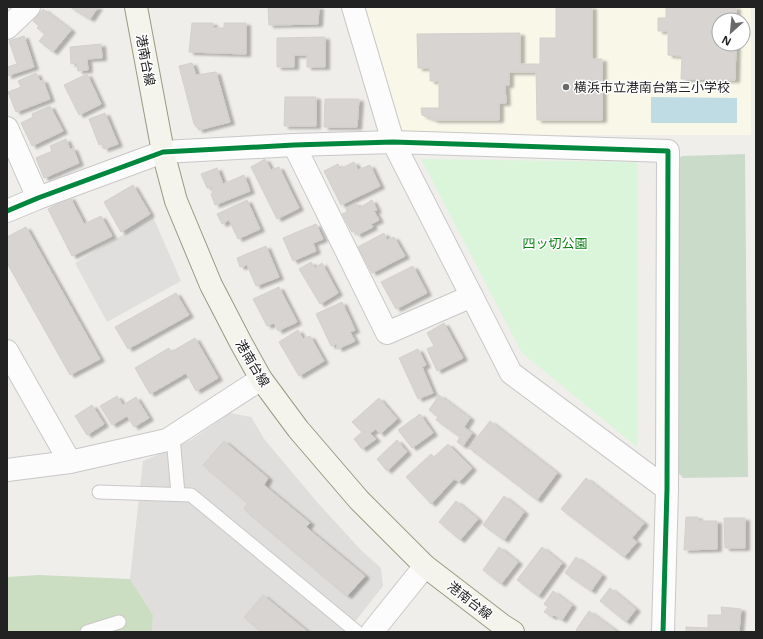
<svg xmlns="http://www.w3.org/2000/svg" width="763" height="639" font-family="'Noto Sans','Noto Sans JP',sans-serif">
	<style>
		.residential { fill: #dfdedc }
		.education { fill: #f8f7e8; fill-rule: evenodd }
		.forest { fill: #cbdec1 }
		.cemetery { fill: #cadbca }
		.park { fill: #daf5da }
		.parking { fill: #e0dfde }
		.water { fill: #bfdbe3 }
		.building { fill: #d7d4d2; stroke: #d3d0cc; filter: url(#shadow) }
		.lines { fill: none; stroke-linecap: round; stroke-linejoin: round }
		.lane-casing { stroke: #c9c8c7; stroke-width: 15 }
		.street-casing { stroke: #c9c8c7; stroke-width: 24 }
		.secondary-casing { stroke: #999a82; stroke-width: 24 }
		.lane { stroke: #fdfcfc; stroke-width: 13 }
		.street { stroke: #fdfcfc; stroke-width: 22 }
		.secondary { stroke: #f4f4ed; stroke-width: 22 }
		.cycleway-casing { stroke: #fff; stroke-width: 8 }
		.cycleway { stroke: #00873e; stroke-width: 5 }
		.poi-dot { fill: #6a6968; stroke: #fff; stroke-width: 1.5 }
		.labels { text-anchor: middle; stroke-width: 3; stroke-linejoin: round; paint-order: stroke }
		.street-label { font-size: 13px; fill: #222; stroke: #fff }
		.poi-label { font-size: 13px; fill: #222; stroke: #fff; text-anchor: start }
		.park-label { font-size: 13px; fill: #0c8416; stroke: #fff }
	</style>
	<defs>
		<filter id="shadow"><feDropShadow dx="4.5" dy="2.5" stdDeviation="1" flood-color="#0004"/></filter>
	</defs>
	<rect width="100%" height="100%" fill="#f0eeeb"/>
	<path class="residential" d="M230 413 251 417 265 440 317 502 361 550 381 568 383 586 347 632H152L153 615 130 579 143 461 191 440Z"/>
	<path class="education" d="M363 7H751V135H400ZM719 20H743V44H719Z"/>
	<path class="forest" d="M39 575 130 579 153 615 152 632H7V577Z"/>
	<path class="cemetery" d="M745 154 748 477 683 478 677 471 675 162 682 156Z"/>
	<path class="park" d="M421 159 637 162V447L522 353Z"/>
	<path class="parking" d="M153 217 181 281 107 322 75 263Z"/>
	<path class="water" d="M651 97 737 98V123H651Z"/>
	<g class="building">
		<path d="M70 7H98L90 19Z"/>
		<path d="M268 7H319L318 24 269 25Z"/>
		<path d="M556 7H592V59H602V120H537L536 72H509V85H505L506 103H499V120H435L422 115 421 108H439V81H430V68H418L417 34 520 33V64H540V38H556Z"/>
		<path d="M666 7H736V20H719V44H736L735 80 681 79 682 56 668 55V31H658V18H666Z"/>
		<path d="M43 9 71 30 53 52 39 41 45 34 37 28 39 26 33 21Z"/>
		<path d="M192 23H213V28H224V23H246V54L189 52Z"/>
		<path d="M24 36 34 67 7 76V67L17 64 9 41Z"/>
		<path d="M325 37V67H307V55H294V67H277V38Z"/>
		<path d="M101 44 102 58 87 59 88 70 78 71 77 63 71 64 70 47Z"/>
		<path d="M192 63 196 75 216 72 230 122 199 130 194 124 179 66Z"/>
		<path d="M36 73 40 81 43 80 50 99 16 112 8 92 21 87 18 81Z"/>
		<path d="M87 74 101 104 79 115 64 85Z"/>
		<path d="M285 97H316V126H284Z"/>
		<path d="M325 99H359L357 127H324Z"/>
		<path d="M50 106 63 131 32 146 21 123 33 117 32 114Z"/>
		<path d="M105 113 118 144 104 149 102 143 99 145 89 119Z"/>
		<path d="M66 139 70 149 73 148 79 163 44 178 36 158 52 151 50 146Z"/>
		<path d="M265 159 271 170 279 167 299 208 277 219 251 167Z"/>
		<path d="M354 162 358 170 370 165 380 186 341 205 324 171 338 164 340 169Z"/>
		<path d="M217 168 223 184 244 175 250 191 215 205 211 194 213 192 211 187 207 188 201 174Z"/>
		<path d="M133 185 150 214 121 232 104 202Z"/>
		<path d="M70 197 84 224 101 216 112 236 72 256 48 209Z"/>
		<path d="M247 200 260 229 238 239 229 220 222 224 217 214Z"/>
		<path d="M372 200 377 210 374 211 379 220 371 224 373 227 357 235 355 231 352 232 342 214 347 212 346 209 356 203 359 208Z"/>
		<path d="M316 224 323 239 313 243 316 251 293 261 283 238Z"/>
		<path d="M26 227 100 359 70 375 7 263V237Z"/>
		<path d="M384 233 387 240 394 237 405 256 372 273 358 247Z"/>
		<path d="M266 246 279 277 256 286 247 265 240 267 237 258Z"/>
		<path d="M311 262 315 268 322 263 338 293 320 304 299 269Z"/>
		<path d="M413 266 427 293 396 309 381 282Z"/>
		<path d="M279 287 297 322 278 331 274 323 267 326 253 299Z"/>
		<path d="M176 293 189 315 128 349 115 327Z"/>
		<path d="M342 302 355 330 350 332 355 341 338 349 336 344 331 346 316 314Z"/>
		<path d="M444 323 463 358 437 371 427 349 434 346 427 333Z"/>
		<path d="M298 330 303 339 310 336 324 361 299 376 279 342Z"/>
		<path d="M195 338 218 378 196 391 186 373 150 394 135 368 169 348 171 352Z"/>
		<path d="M418 349 426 365 422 367 433 393 418 399 399 358Z"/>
		<path d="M439 395 470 418 464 427 472 433 463 446 457 442 460 437 436 420 438 417 429 410Z"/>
		<path d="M117 396 123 405 136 397 149 418 134 427 127 416 112 425 100 406Z"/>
		<path d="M379 398 397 419 380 434 376 429 370 433 376 439 362 449 354 439 362 432 352 422Z"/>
		<path d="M92 405 104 424 87 435 75 416Z"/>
		<path d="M420 414 433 433 412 448 398 430Z"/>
		<path d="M490 421 557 473 537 500 469 448Z"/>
		<path d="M397 440 407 452 387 471 377 459Z"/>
		<path d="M224 441 268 478 264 485 310 523 306 527 365 576 347 596 244 509 248 503 203 465Z"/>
		<path d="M448 444 472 468 459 482 454 479 431 504 406 477 431 454 434 457Z"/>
		<path d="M586 478 644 523 632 538 637 542 624 557 561 509Z"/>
		<path d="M504 496 524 512 504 540 483 525Z"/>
		<path d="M456 501 478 519 460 540 439 522Z"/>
		<path d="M686 517H698V521H717V549L684 550Z"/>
		<path d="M724 518H745V548H725Z"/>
		<path d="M499 547 518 562 501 584 483 570Z"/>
		<path d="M542 547 562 563 538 596 517 580Z"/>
		<path d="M576 557 602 575 591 591 565 573Z"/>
		<path d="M610 588 636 609 626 622 600 601Z"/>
		<path d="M553 591 572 605 562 620 554 615 552 617 544 612 548 607 544 604Z"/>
		<path d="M263 595 308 632H262L244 617Z"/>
		<path d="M721 607 741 609 739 632H686V627L708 628V615H722Z"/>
		<path d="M589 611 615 630 614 632H579L576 630Z"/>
	</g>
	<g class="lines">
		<defs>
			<g id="lane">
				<path d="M173 437 178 494"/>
				<path d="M99 492 191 495 357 632"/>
				<path d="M87 632 119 622"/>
			</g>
			<g id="street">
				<path d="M353 7 393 142 511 373 667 489"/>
				<path d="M7 28 29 7"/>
				<path d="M7 128 38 198"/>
				<path d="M294 145 387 333 472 296"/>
				<path d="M7 211 38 198 163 152 294 145 393 142 668 151 667 489 663 632"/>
				<path d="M7 351 70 462"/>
				<path d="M7 470 70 462 167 440 261 379"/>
				<path d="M372 632 425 566"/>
			</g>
			<path id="secondary" d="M136 7 163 152 176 201 211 285 241 343 261 379 298 429 359 500 425 566 502 625 513 632"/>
		</defs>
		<use href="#lane" class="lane-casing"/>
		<use href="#street" class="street-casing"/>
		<use href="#secondary" class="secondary-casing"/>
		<use href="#lane" class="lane"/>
		<use href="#street" class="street"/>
		<use href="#secondary" class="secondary"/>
		<defs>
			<path id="cycleway" d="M7 211 38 198 163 152 294 145 393 142 668 151 667 489 663 632"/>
		</defs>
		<use href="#cycleway" class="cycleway-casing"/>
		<use href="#cycleway" class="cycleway"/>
	</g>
	<circle class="poi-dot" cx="566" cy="87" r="4"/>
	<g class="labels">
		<g class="street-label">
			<text transform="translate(146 60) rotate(79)" y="5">港南台線</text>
			<text transform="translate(253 363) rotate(59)" y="5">港南台線</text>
			<text transform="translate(470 600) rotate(38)" y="5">港南台線</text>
		</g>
		<g class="poi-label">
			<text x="574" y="92">横浜市立港南台第三小学校</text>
		</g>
		<g class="park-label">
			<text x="555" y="248">四ッ切公園</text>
		</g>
	</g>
	<rect width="763" height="639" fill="none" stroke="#222222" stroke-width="16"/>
	<g transform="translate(731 32) rotate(207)"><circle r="19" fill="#ffffff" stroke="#a7a7a7"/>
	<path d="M0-3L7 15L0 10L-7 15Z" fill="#6a6968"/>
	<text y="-6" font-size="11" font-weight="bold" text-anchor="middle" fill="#222222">N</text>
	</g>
</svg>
